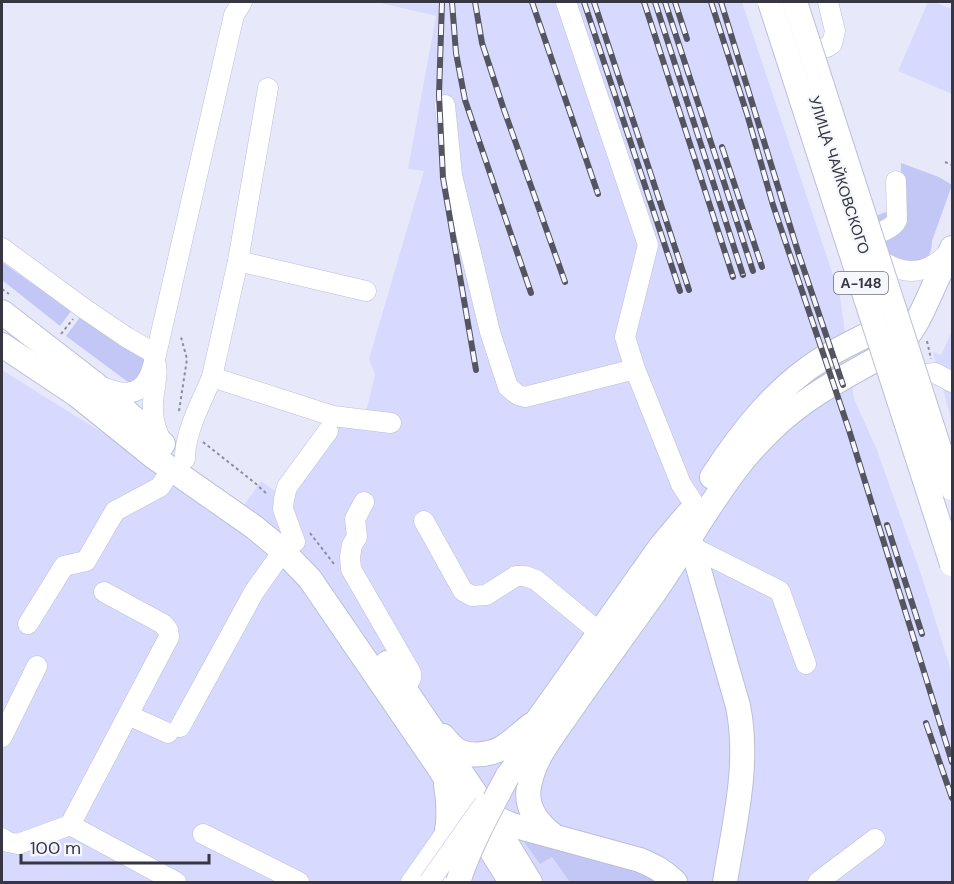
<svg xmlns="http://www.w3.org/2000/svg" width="954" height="884" font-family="'DM Sans',sans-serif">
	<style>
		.built { fill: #d7dafe }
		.green { fill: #c3c7f5 }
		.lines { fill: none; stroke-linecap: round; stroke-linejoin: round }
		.minor-casing { stroke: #bbbed9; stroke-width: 21 }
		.major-casing { stroke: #bbbed9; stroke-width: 26 }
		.path { stroke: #8c8e9c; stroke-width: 2; stroke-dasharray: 3 3; stroke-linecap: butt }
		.minor { stroke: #fff; stroke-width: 20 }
		.major { stroke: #fff; stroke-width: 24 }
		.rail-casing { stroke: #545561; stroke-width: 6 }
		.rail { stroke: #f6f7fd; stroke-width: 4; stroke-dasharray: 11; stroke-linecap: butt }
		.minor-bridge-casing { stroke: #bbbed9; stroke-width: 21; stroke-linecap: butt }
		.major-bridge-casing { stroke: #bbbed9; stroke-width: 26; stroke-linecap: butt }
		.minor-bridge { stroke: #fff; stroke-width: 20 }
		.major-bridge { stroke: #fff; stroke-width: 24 }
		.labels { text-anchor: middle; stroke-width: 4.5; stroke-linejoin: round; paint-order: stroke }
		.shield { fill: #f6f7fd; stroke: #70717a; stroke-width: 1.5 }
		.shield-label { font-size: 14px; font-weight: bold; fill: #363742 }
		.street-label { font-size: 15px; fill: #363742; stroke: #f6f7fd }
	</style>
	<rect width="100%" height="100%" fill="#e7e9fa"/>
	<g class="built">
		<path d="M376 2H742L840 296 854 399 877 450 921 574 952 674V882H2V370L114 440 240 511 261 481 276 492 331 417 365 416 375 375 369 359 424 171 408 169 436 16Z"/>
		<path d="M928 2H934L952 9V94L898 71Z"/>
		<path d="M952 331V422L933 352 941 355Z"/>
	</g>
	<g class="green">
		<path d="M901 163 939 177 952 185 932 241C932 253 927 264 913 264 906 264 896 259 889 257L876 216 885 212 894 225 901 180Z"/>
		<path d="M2 262 71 311 60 326 2 280Z"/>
		<path d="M81 316 145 356 149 365 132 385 66 336Z"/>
		<path d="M517 832 599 855 662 882H570L552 857 540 864Z"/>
	</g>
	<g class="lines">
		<defs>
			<g id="minor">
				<path d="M566 2 648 245 625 337 635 369 681 484 694 504"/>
				<path d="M799 55 827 47 832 44 835 31 828 2"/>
				<path d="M268 88 238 261 212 377 333 416 391 423"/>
				<path d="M445 105 452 175 490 332 508 387 518 395 525 397 635 369"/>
				<path d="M860 238C872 234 891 232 897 220L896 181"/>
				<path d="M2 248 82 307 126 337 152 352C161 372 154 384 153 403 152 417 156 432 163 444"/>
				<path d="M873 254C889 268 910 277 931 266 938 263 944 257 950 252"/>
				<path d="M238 261 366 291"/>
				<path d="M904 377 935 373 952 382"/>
				<path d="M99 386C117 393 138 400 149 377 152 371 153 365 155 359L234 15 242 2"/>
				<path d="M185 459C184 434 202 401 212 377"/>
				<path d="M364 502 355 519 357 537 352 545 350 557 351 569 411 673V678L405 688"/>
				<path d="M424 521 463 591 472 596 486 595 516 576H525L536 580 600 633"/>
				<path d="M295 542 283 509 284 499 287 487 328 431"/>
				<path d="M693 552 700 551 780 591 806 664"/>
				<path d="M28 624 64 566 86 561 115 511 160 487 171 470"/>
				<path d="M128 715 168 733"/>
				<path d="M180 727 254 592 283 551"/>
				<path d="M2 737 37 666"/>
				<path d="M70 825 169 637 168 630 163 624 104 592"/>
				<path d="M203 834 299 882"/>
				<path d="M2 838 8 842 18 844 70 825 176 882"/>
				<path d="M411 882 445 834"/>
				<path d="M818 882 875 839"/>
			</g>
			<g id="major">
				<path d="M2 312 95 384 163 444"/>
				<path d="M2 345 77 395 154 457 254 527 283 551 310 579 440 769 511 882"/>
				<path d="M712 477C742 431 777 386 825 357 847 344 871 334 894 320"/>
				<path d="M690 539 738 706C750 764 734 825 725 882"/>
				<path d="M387 663 481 802 530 882"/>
				<path d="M443 736C447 741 451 746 457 750 468 757 488 755 500 749 511 743 521 733 531 725"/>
				<path d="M522 742 661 546 688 514"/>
				<path d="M507 777 538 734"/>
				<path d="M487 810C494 818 502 821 512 825L640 860C654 866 664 871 675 882"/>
				<path d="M553 835C537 823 525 807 529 786 534 758 552 737 567 715 594 676 622 638 649 600 681 556 706 507 740 464 749 452 760 441 770 431 806 395 852 373 895 349 914 333 922 312 932 290 938 276 946 262 952 248"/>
				<path d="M439 872C446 838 452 819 446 785"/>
			</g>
		</defs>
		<use href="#minor" class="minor-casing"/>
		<use href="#major" class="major-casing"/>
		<g class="path">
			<path d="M945 162 952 165"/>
			<path d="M2 289 9 294"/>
			<path d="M61 334 73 319"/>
			<path d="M927 341 931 359"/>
			<path d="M179 411 187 359 181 337"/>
			<path d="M203 442 255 483 268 495"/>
			<path d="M310 533 334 564"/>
		</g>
		<use href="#minor" class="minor"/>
		<use href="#major" class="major"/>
		<defs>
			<g id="rail">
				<path d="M442 2 439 95 443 178 476 370"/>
				<path d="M452 2 456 53 465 100 531 293"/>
				<path d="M475 2 482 43 503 107 565 282"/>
				<path d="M532 2 598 194"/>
				<path d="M584 2 680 291"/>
				<path d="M594 2 689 290"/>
				<path d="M644 2 733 277"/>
				<path d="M655 2 743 275"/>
				<path d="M665 2 753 271"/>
				<path d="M675 2 687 39"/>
				<path d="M711 2 747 114 773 205 849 430 952 762"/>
				<path d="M721 2 799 255 843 385"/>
				<path d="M722 147 762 267"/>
				<path d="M887 525 922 634"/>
				<path d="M926 723 952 798"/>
			</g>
		</defs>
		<use href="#rail" class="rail-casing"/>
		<use href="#rail" class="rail"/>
		<defs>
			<path id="minor-bridge" d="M429 882 484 804"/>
			<g id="major-bridge">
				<path d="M770 2 952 564"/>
				<path d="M795 2 952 488"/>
				<path d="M458 882C470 845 489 811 507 777"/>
			</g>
		</defs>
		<use href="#minor-bridge" class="minor-bridge-casing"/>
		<use href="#major-bridge" class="major-bridge-casing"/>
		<use href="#minor-bridge" class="minor-bridge"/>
		<use href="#major-bridge" class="major-bridge"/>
	</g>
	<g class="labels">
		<rect class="shield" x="834" y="272" width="54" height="22" rx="4.5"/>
		<g class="shield-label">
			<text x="861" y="288">А-148</text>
		</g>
		<g class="street-label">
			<text transform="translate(839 175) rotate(72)" y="5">УЛИЦА ЧАЙКОВСКОГО</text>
		</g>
	</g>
	<rect width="954" height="884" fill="none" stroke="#363742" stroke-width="6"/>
	<path d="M21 854v9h188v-9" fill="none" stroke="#363742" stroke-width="3"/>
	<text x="30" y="854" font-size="18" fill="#363742" stroke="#f6f7fd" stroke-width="4.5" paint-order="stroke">100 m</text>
</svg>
